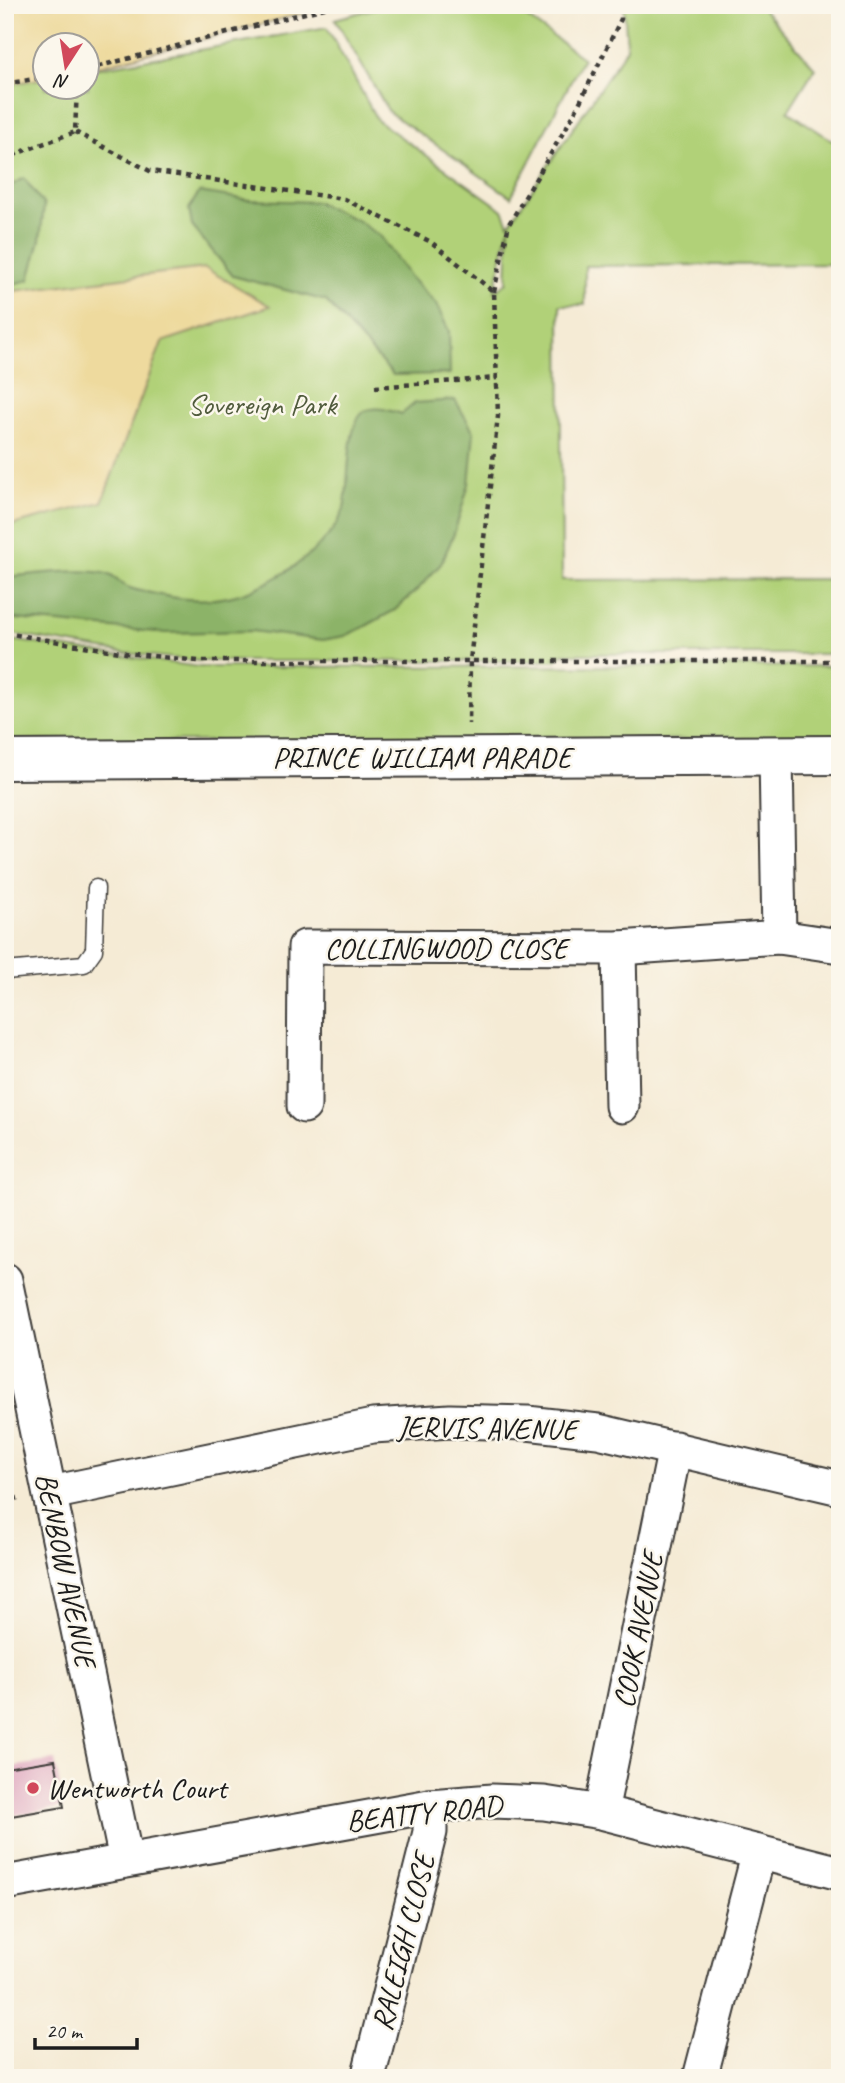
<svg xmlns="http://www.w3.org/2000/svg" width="845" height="2083" font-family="Caveat,sans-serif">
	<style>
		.green { fill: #b1d178; stroke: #66764a; stroke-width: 2; fill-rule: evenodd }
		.forest { fill: #8cb368; stroke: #546842; stroke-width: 2 }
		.sand { fill: #eeda9e; stroke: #857b5d; stroke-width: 2 }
		.building { fill: #da99b8 }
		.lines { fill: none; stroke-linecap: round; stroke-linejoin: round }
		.service-casing { stroke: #3d3b38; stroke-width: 19 }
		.minor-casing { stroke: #3d3b38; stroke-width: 37 }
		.tertiary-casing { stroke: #3d3b38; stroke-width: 42 }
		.path { stroke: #3d3b38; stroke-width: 4.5; stroke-dasharray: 5 5; stroke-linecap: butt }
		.service { stroke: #fff; stroke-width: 16 }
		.minor { stroke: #fff; stroke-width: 33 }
		.tertiary { stroke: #fff; stroke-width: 38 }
		.poi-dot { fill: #d1495b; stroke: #fbf7ec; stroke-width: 2.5 }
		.labels { text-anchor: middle; stroke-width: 5; stroke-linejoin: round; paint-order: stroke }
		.park-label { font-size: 30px; fill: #505b3c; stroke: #fbf7ec }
		.street-label { font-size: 30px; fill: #1c1c1c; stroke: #fbf7ec }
		.poi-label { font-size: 30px; fill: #1c1c1c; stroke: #fbf7ec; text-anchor: start }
	</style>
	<rect width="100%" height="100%" fill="#fbf7ec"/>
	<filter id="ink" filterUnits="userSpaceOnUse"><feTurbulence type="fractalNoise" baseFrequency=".0143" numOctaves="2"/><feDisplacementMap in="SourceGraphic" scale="14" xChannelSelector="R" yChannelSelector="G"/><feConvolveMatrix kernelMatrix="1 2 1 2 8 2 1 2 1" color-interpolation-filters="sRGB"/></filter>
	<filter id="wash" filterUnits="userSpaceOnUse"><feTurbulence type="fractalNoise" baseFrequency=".00686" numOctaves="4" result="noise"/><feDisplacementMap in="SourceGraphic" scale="28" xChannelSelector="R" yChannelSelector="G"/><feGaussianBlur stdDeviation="1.57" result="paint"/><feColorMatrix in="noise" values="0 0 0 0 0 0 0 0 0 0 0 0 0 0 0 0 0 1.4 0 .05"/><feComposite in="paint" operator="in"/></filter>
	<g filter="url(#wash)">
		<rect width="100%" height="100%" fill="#f5ebd5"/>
		<g class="green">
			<path d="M388 5H520L522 14 583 58 511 197 389 112 335 19Z"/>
			<path d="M624 5H764V10L815 68 788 111 840 146V264L585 266V305H560L562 580 840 579V654H563L555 661H198L126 653 5 633V84L45 77 46 88H88V70L327 27 377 120 503 210 509 224 627 48ZM509 229 507 282 495 291 508 230Z"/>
			<path d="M5 639 199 667 840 666V739L5 742Z"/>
		</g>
		<g class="forest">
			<path d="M24 178 44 205 40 240 29 280 5 286V189Z"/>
			<path d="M199 192 250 200 316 202 357 220 381 237 410 277 436 304 449 331 450 374 393 375 326 301 233 276 192 226 189 209Z"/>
			<path d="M455 400 474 432 469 484 454 534 441 564 419 588 395 610 364 627 345 636 323 640 251 631 166 633 5 618V577C30 575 84 567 107 574 115 577 122 585 130 588 138 591 147 592 156 594 211 607 249 598 296 565 315 551 337 531 344 508 350 486 345 423 365 411 376 405 391 411 402 414L415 403Z"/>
		</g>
		<g class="sand">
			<path d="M5 5H336L88 69V46H46L45 78 5 85Z"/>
			<path d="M205 268 270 306 162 342 102 502 5 527V292Z"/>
		</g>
		<g id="blocks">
			<path class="building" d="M55 1760 64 1807 5 1817V1768Z"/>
		</g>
	</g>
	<g filter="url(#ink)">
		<use href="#blocks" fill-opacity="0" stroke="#3d3b38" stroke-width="2"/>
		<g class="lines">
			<defs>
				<path id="service" d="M5 971 84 964 94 950 96 888"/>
				<g id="minor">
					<path d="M776 755 779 937"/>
					<path d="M619 948 622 1106"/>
					<path d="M304 1106 305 947 619 948 779 937 840 946"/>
					<path d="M5 1280 126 1860"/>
					<path d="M51 1493 373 1426 450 1421 527 1423 598 1431 840 1488"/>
					<path d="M601 1812 675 1448"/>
					<path d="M5 1883 430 1806 492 1801 544 1803 601 1812 840 1873"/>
					<path d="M368 2078 430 1832V1806"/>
					<path d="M700 2078 759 1852"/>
				</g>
				<path id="tertiary" d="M5 760 840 755"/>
			</defs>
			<use href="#service" class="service-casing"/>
			<use href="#minor" class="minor-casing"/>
			<use href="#tertiary" class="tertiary-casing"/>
			<g class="path">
				<path d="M88 69 336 5"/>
				<path d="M5 84 46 77"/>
				<path d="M75 132 150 171 344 199 431 242 494 292 498 416 470 661 469 724"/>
				<path d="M5 162 18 153 75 132 77 88"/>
				<path d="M494 292 509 224 573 116 621 19V5"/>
				<path d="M375 387 497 378"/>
				<path d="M5 633 126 653 198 661H840"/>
				<path d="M5 1501 18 1498"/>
			</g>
			<use href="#service" class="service"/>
			<use href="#minor" class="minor"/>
			<use href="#tertiary" class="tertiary"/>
		</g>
	</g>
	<circle class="poi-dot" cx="33" cy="1788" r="7"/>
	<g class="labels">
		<g class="park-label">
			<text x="262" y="414">Sovereign Park</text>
		</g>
		<g class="street-label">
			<text x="422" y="767">PRINCE WILLIAM PARADE</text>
			<text x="446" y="958">COLLINGWOOD CLOSE</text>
			<text transform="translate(487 1428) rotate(1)" y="10">JERVIS AVENUE</text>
			<text transform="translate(66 1570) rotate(78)" y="10">BENBOW AVENUE</text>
			<text transform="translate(638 1630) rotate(-79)" y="10">COOK AVENUE</text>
			<text transform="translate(424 1813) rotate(-6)" y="10">BEATTY ROAD</text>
			<text transform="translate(403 1942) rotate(-76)" y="10">RALEIGH CLOSE</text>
		</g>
		<g class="poi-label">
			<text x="47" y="1798">Wentworth Court</text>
		</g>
	</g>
	<rect width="845" height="2083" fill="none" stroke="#fbf7ec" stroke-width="28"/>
	<g transform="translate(66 66) rotate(192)"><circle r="33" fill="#fbf7ec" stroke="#a29f99" stroke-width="2"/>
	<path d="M0-5L12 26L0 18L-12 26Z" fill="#d1495b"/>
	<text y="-10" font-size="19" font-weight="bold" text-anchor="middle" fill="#1c1c1c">N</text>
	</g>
	<path d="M35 2038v10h102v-10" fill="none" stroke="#1c1c1c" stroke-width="3.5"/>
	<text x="46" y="2038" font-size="21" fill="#1c1c1c" stroke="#fbf7ec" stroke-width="5" paint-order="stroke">20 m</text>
</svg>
